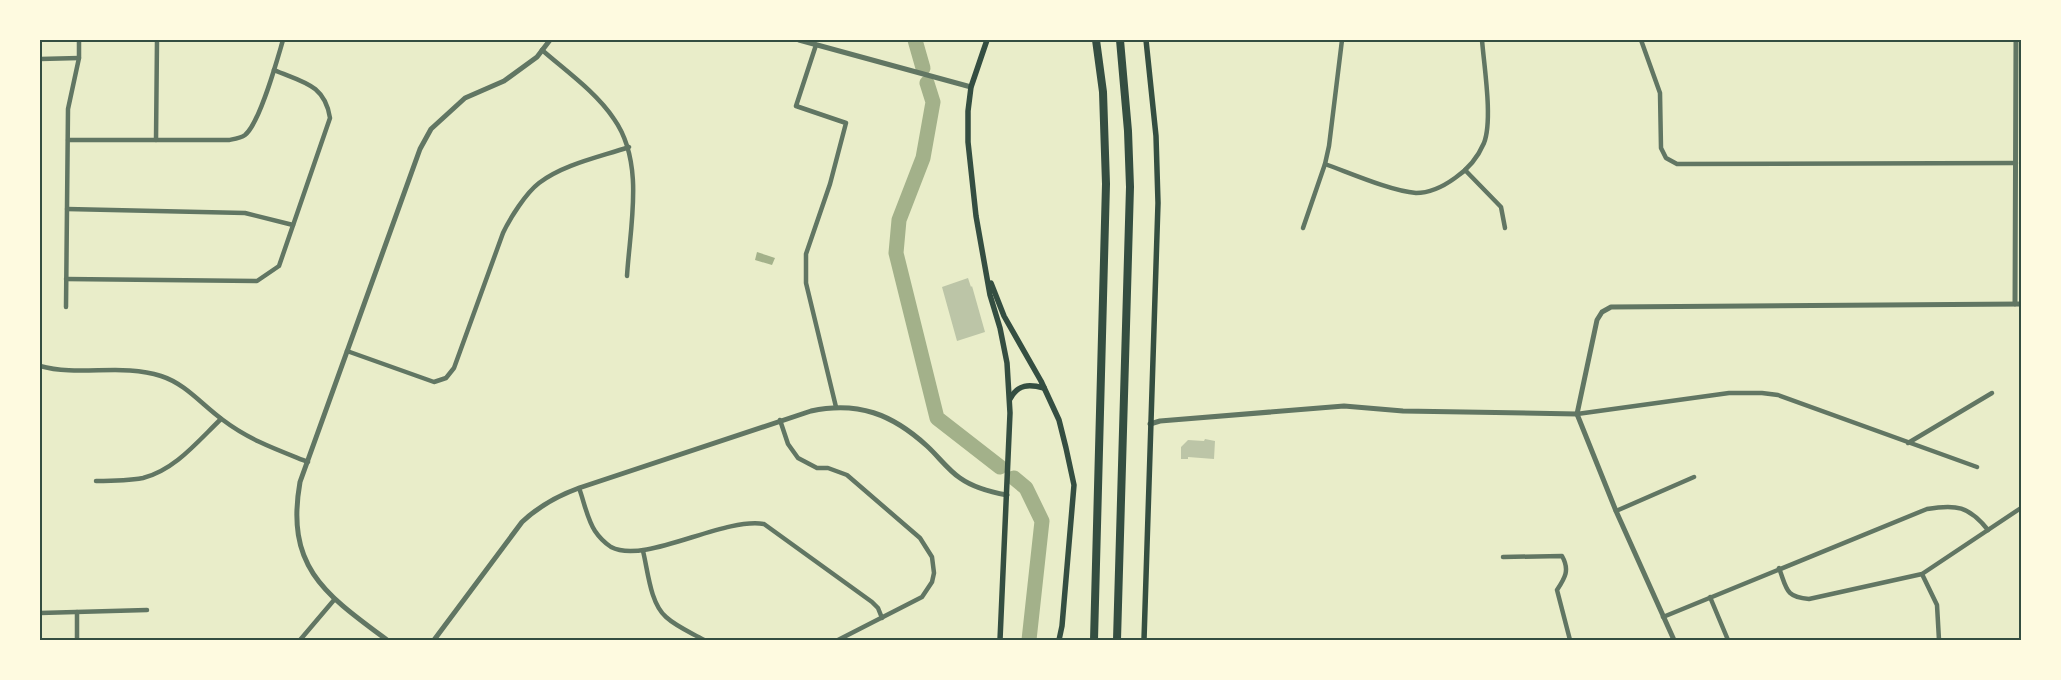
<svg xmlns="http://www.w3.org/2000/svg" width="2061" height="680" font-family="Cabin,sans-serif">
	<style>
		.water { fill: #a3b18a }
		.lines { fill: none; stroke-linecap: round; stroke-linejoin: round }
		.river { stroke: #a3b18a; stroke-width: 15 }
		.building { fill: #bcc5a7 }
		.minor { stroke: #617663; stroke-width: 4.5 }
		.tertiary { stroke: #617663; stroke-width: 5 }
		.secondary { stroke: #344e41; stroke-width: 5.5 }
		.motorway { stroke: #344e41; stroke-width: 8 }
		.neatline { fill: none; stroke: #344e41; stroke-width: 2 }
	</style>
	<rect width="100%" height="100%" fill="#e9edc9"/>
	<path class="water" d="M757 252 775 258 772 265 755 260Z"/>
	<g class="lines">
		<g class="river">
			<path d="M915 40 923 68"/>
			<path d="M927 83 933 102 923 158 899 220 896 253 937 418 1000 467"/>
			<path d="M1014 478 1026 488 1042 521 1029 640"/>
		</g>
	</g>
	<g class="building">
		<path d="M968 278 971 287 972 286 985 332 957 341 942 287Z"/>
		<path d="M1205 439 1215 441 1214 459 1188 457V459H1181V447L1188 440 1204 441Z"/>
	</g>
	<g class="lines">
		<g class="minor">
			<path d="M1641 40 1660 93 1661 148 1666 158 1677 164 2016 163"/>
			<path d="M816 45 796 106 846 123 830 184 806 254V283L836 407"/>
			<path d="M542 50C566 71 596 92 614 119 645 163 630 226 627 276"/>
			<path d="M40 59 79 58"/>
			<path d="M68 140H229C234 139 241 138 245 135 260 123 277 60 283 40"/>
			<path d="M156 140 157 40"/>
			<path d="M1325 164C1350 173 1391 191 1416 193 1431 193 1444 186 1455 178 1467 170 1478 157 1484 143 1493 120 1484 66 1482 40"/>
			<path d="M1465 170 1501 207 1505 228"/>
			<path d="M67 209 245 213 293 225"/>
			<path d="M1303 228 1325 164 1329 146 1342 40"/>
			<path d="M66 279 257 281 279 266 330 118C325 84 302 82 274 70"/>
			<path d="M66 307 68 109 79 58V40"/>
			<path d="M347 351 434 382 446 378 454 368 503 233C510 218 526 193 539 183 564 164 600 157 629 147"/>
			<path d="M40 366C79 377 122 363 161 376 186 384 202 405 223 420 249 440 278 450 308 462"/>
			<path d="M1577 414 1729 393H1762L1778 395 1977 467"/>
			<path d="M780 420 788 444 798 458 817 468H828L847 475 920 538 932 557 934 573 932 582 922 597 838 640"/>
			<path d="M1908 443 1992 393"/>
			<path d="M96 481C112 481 127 481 143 478 175 470 198 441 221 419"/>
			<path d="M579 488C584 501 587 519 595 531 599 537 605 543 611 547 645 565 722 517 764 524L872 602 878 608 882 618"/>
			<path d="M1616 511 1694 477"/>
			<path d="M643 551C648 571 650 603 666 617 677 627 692 633 704 640"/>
			<path d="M1503 557 1562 556C1570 570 1565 578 1557 590L1570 640"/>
			<path d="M1779 568C1787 589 1785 597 1809 599L1922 574 2021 508"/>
			<path d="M1922 574 1937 605 1939 640"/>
			<path d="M1710 597 1728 640"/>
			<path d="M40 613 147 610"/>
			<path d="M1663 617 1927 509C1956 504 1969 506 1988 530"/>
			<path d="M77 640V612"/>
			<path d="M300 640 334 600"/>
		</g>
		<g class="tertiary">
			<path d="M799 40 971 87"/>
			<path d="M2015 304 2016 40"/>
			<path d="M1150 424 1160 421 1344 406 1403 411 1577 414"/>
			<path d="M387 640C325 594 285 567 300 482L420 149 431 129 465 98 504 81 537 57 550 40"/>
			<path d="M434 640 522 522C539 506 557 496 579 488L811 411C858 401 892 414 927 446 938 456 948 470 960 478 974 488 990 492 1007 495"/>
			<path d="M1674 640 1616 511 1577 414 1597 320 1602 312 1611 307 2021 304"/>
		</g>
		<g class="secondary">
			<path d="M987 40 971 87 968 111V142L976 216 990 295 1000 328 1007 363 1010 413 1000 640"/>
			<path d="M991 283 1004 316 1041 381 1059 420 1066 448 1074 485 1062 626 1059 640"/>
			<path d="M1010 399C1018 384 1029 384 1044 388"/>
			<path d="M1144 640 1158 203 1156 136 1146 40"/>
		</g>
		<g class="motorway">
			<path d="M1094 640 1106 184 1103 92 1096 40"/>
			<path d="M1117 640 1130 187 1128 131 1120 40"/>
		</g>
	</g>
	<rect width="2061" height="680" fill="none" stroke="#fefae0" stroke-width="82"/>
	<rect x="41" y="41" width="1979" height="598" class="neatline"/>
</svg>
